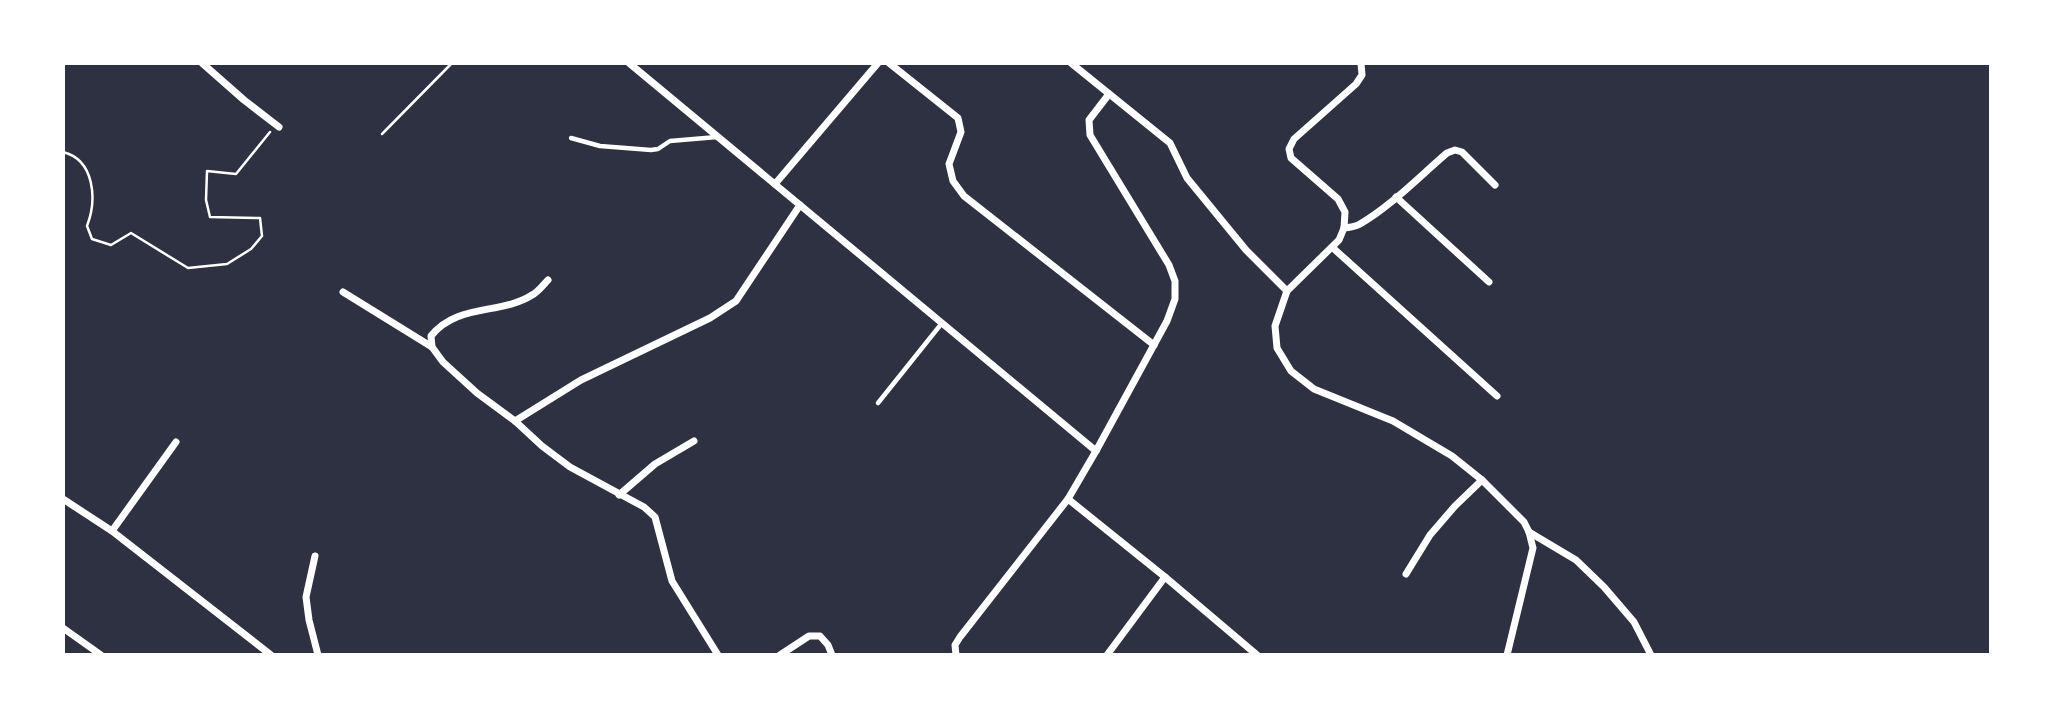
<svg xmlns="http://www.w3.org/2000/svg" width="2054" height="718" font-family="Mulish,sans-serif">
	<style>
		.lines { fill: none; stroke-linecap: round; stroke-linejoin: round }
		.path { stroke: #fff; stroke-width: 2.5 }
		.service { stroke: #fff; stroke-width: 4.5 }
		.minor { stroke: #fff; stroke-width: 7 }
	</style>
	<rect width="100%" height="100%" fill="#2d3142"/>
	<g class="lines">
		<g class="path">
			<path d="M382 134 452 63"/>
			<path d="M63 152C95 160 97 200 87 226L92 239 111 245 131 233 188 268 227 264 251 249 262 236 260 218 210 217 206 200 207 171 236 174 270 132"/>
		</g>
		<g class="service">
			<path d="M571 138 600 146 651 150 658 149 670 141 717 137"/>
			<path d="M878 403 942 323"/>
		</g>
		<g class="minor">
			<path d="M202 63 244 100 279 127"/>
			<path d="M629 63 1096 451"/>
			<path d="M889 63 958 118 961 132 949 164 953 181 964 196 1154 345"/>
			<path d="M1071 63 1170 143 1187 178 1246 250 1287 291"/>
			<path d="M1361 63 1362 75 1356 84 1294 139 1289 149 1291 158 1338 199 1345 212 1344 228 1339 240 1287 291 1275 326 1277 348 1291 371 1314 389 1393 421 1452 456 1482 480 1524 522 1529 532 1533 548 1507 655"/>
			<path d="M775 184 878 63"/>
			<path d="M1396 197 1489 282"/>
			<path d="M1344 228C1350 227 1355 227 1360 224 1391 206 1420 176 1447 153L1455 150 1462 152 1495 185"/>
			<path d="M1333 248 1497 396"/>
			<path d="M343 292 432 347 443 362 477 393 515 421 542 446 570 467 644 507 655 517 672 581 718 655"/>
			<path d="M432 347 431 336C457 303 501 315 532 295 538 292 543 285 548 280"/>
			<path d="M515 421 581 380 710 318 736 301 800 205"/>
			<path d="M619 495 655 464 694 441"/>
			<path d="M63 499 112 531 271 655"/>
			<path d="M1068 499 1165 577 1257 655"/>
			<path d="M112 531 176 442"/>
			<path d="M1529 532 1576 560 1604 587 1634 622 1651 655"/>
			<path d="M315 556 306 597 309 620 318 655"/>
			<path d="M1406 574 1430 535 1455 506 1482 480"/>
			<path d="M63 628 101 655"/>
			<path d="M780 655 809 636H820L828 645 832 655"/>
			<path d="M956 655 955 645 960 637 1068 499 1096 451 1167 321 1175 299V281L1169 265 1090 135 1089 120 1109 94"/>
			<path d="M1107 655 1165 577"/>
		</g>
	</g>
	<rect width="2054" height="718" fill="none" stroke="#ffffff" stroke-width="130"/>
</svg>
